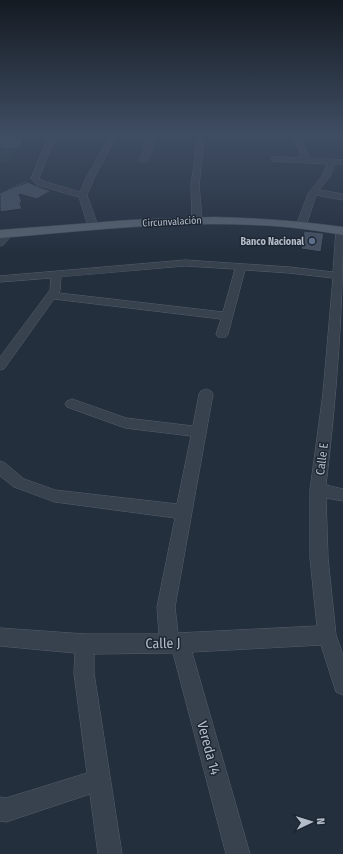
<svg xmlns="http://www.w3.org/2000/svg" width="343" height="854" font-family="'Fira Sans Condensed',sans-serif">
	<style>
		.green { fill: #263c3f }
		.building { fill: #455162; stroke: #1f2835 }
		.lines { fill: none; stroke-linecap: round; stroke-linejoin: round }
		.minor-casing { stroke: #565f6c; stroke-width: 1 }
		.major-casing { stroke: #414a57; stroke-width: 1 }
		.path { stroke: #44595c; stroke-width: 1.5; stroke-dasharray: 1.5 1.5; stroke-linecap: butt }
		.minor { fill: #38414e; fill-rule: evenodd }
		.major { fill: #56606e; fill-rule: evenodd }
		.service-dot { fill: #5c6f8a; stroke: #1d2633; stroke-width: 1.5 }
		.labels { text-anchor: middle; stroke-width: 3; stroke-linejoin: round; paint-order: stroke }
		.far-street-label { font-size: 10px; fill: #b4bcc9; stroke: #1d2633 }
		.far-poi-label { font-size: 10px; font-weight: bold; fill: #b4bcc9; stroke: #1d2633; text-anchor: end }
		.street-label { font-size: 12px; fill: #b4bcc9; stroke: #1d2633 }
		.near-street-label { font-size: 14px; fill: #b4bcc9; stroke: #1d2633 }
	</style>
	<rect width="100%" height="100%" fill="#242f3e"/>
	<path class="green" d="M1 149H17L11 162H0Z"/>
	<g class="building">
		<path d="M0 134H25L19 148 0 149Z"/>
		<path d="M28 182 37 186 51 191 37 199 19 194 22 202 20 203 22 209 0 212V193Z"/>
		<path d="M304 231 324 233 321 252 301 249Z"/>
	</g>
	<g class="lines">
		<defs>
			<g id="minor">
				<path d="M50 134H57L39 178 43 181 80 192 87 176 111 134H118L95 176 87 195 98 226 96 228H90L88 226 79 197 37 185 31 179Z"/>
				<path d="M139 134H147L155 139 150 156 146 162H143L139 160 142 156 147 140Z"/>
				<path d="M199 134H205L199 185 202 219 197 222 192 219 191 185Z"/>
				<path d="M293 134H300L309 158 343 160V164H335L330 176 319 190 343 194V200L316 195 307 223 302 226 297 223 308 194 322 176 327 164 272 161V157H275L301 158Z"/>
				<path d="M337 134H343V139Z"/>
				<path d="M341 227 343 228C343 314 336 400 326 485L343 489V501L326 498 328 558 336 635 343 655V695L336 692 321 645 192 652 250 854H226L173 653 94 654V673L122 854H98L90 794 6 822 0 821V797L6 798 87 773 74 673 75 653 0 646V628L85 634H159L157 607 175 518 55 502 14 487 0 476V461L5 463 24 479 55 490 177 504 191 436 125 428 67 407 65 404 67 401 72 399 126 418 193 426 199 394 201 391 206 389 211 391 213 394 175 607 178 633 317 626 310 558V490L323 393 333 278 289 273 245 270 228 334 226 337H218L216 334 221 319 54 299 4 369 0 370V357L50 290 51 278 0 282V276L185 260 289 267 333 272 336 230ZM185 266 235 269 223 312 59 293 60 290 61 277Z"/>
				<path d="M6 233 11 236 3 245 0 246V237Z"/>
			</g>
			<path id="major" d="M214 217C258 218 300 221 343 227V235C314 230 285 226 255 225 170 221 85 231 0 238V230L129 220Z"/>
		</defs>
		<use href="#minor" class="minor-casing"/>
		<use href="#major" class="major-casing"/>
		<path class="path" d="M0 194 27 181"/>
		<use href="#minor" class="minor"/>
		<use href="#major" class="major"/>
	</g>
	<linearGradient id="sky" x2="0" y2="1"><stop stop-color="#141a22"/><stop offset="0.53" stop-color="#3f4d63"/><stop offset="1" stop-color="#3f4d63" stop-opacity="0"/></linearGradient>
	<rect width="343" height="254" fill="url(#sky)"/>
	<circle class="service-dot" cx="312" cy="241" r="4"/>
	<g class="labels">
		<g class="far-street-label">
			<text transform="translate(172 221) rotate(-3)" y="4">Circunvalación</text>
		</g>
		<g class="far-poi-label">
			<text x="304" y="245">Banco Nacional</text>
		</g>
		<g class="street-label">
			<text transform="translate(322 459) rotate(-83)" y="4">Calle E</text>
		</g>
		<g class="near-street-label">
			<text transform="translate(163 643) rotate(-1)" y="5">Calle J</text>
			<text transform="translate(209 748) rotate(75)" y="5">Vereda 14</text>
		</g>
	</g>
	<g transform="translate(311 822) rotate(86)" stroke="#1d2633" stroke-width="3" paint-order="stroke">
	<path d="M0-3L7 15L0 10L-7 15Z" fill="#b4bcc9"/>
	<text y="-6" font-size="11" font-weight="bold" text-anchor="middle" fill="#b4bcc9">N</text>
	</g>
</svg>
